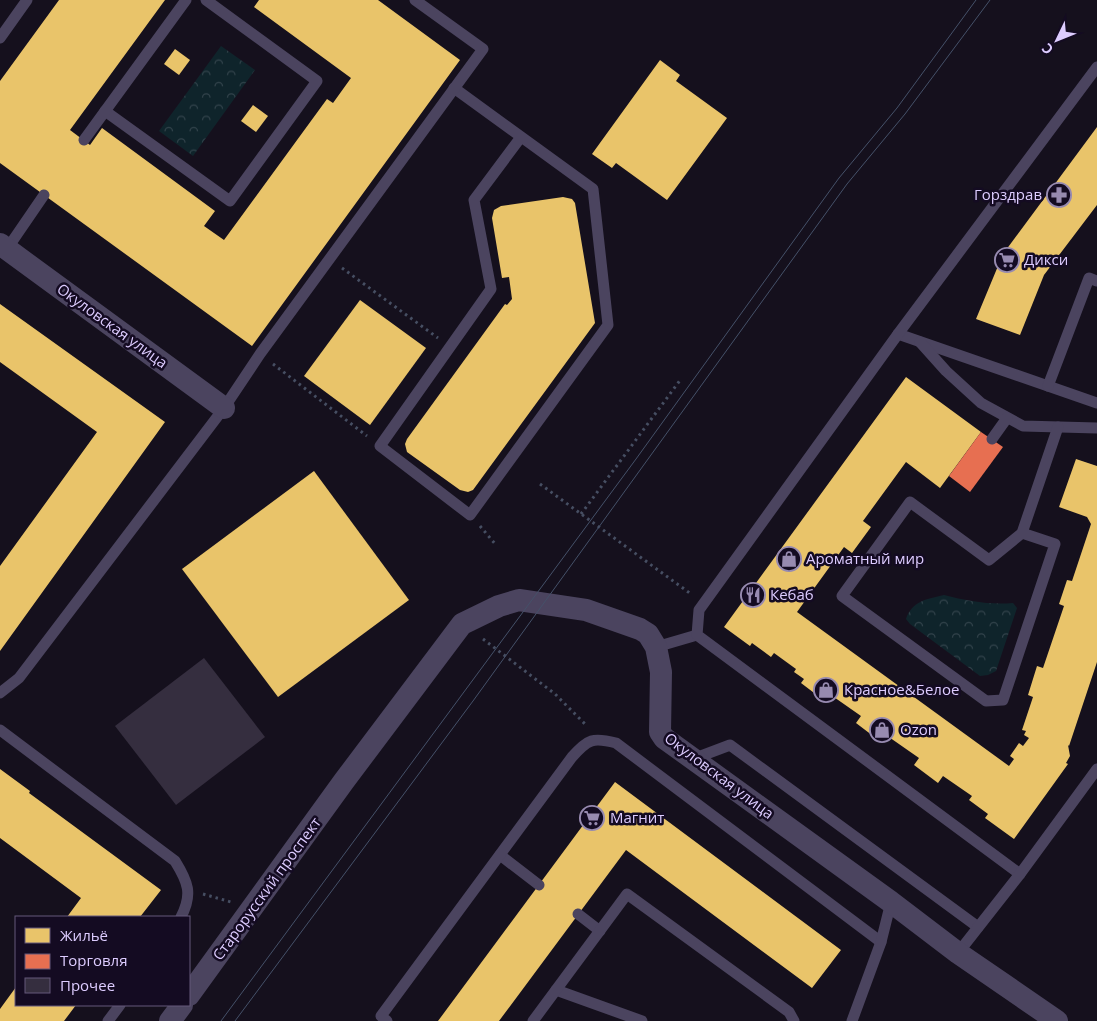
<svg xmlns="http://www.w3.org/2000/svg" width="1097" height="1021" font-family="'Open Sans',sans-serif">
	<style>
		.park { fill: url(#park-crowns) }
		.homes { fill: #e9c46a }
		.shops { fill: #e76f51 }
		.building { fill: #352e3f }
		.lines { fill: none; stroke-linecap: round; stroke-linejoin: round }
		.path { stroke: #464e62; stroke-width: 3; stroke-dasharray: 2.5 4; stroke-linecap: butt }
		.lane { stroke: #4b445f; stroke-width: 11 }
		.street { stroke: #4b445f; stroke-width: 22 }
		.tram { stroke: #455169; stroke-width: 1 }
		.labels { text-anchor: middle; stroke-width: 5; stroke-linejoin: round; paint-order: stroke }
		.poi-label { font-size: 15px; fill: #dcf; stroke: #140b22; text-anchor: start }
		.street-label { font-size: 15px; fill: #dcf; stroke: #140b22 }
	</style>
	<defs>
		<pattern id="park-crowns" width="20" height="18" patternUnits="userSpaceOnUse" patternTransform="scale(1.25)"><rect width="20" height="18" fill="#0f242b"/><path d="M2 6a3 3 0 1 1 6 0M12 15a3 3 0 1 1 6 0" fill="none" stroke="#32434b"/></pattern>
	</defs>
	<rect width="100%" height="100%" fill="#15101d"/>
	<g class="park">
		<path d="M221 46 255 70 193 156 159 131Z"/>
		<path d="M944 595C967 601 989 605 1013 603L1017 608 996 671 988 675 980 676 910 624 906 619C912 601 927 599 944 595Z"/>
	</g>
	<g class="homes">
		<path d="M59 0H165L70 130 90 145 102 128 215 211 204 226 224 240 327 99 333 103 351 78 254 7 259 0H378L460 60 252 346 0 163V81Z"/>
		<path d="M175 49 190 60 179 75 164 64Z"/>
		<path d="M660 60 680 75 676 81 727 118 667 200 616 163 612 168 592 154Z"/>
		<path d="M253 105 268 116 256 132 241 121Z"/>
		<path d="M1097 127V205L1044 275 1020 335 976 319 1003 254Z"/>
		<path d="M563 197 572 199 575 203 595 323 473 490 468 492 460 490 407 452 405 444 407 439 505 304 507 305 512 299 509 277 502 278 492 218 494 210 501 206Z"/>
		<path d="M360 300 426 348 370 425 304 376Z"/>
		<path d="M0 304 165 422 0 651V566L97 432 0 362Z"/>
		<path d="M906 377 981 432 940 488 906 462 863 521 871 527 852 553 844 547 797 612 1009 766 1014 759 1010 756 1019 743 1023 746 1029 738 1024 735 1026 731 1022 730 1033 697 1028 695 1037 666 1043 668 1064 606 1059 604 1067 580 1072 581 1091 524 1087 517 1059 507 1076 459 1097 466V662L1069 746 1068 745 1070 756 1066 763 1068 764 1014 839 985 818 988 814 969 800 972 796 943 776 938 783 914 765 919 758 886 735 881 742 856 723 861 716 831 695 826 702 801 683 804 679 794 672 796 669 774 653 771 657 752 643 750 646 724 627Z"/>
		<path d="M314 471 409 600 278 697 182 569Z"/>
		<path d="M0 769 30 791 29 793 161 890 140 917H67L81 898 0 838Z"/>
		<path d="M615 782 841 950 812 988 626 850 499 1021H438Z"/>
		<path d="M16 987V1005H76L64 1021H0V1009Z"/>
	</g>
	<path class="shops" d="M981 432 1003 447 970 492 949 476Z"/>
	<path class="building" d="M204 658 265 737 176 805 115 726Z"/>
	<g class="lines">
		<g class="path">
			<path d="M342 268 438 338"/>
			<path d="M273 364 367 436"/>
			<path d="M540 484 691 594"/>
			<path d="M581 514 681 379"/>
			<path d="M480 526 496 545"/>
			<path d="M483 639 555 694 587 726"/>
			<path d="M203 894 231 902"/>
		</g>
		<g class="lane">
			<path d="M0 38 27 0"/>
			<path d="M454 88 593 189 608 325 470 515 380 446 491 289 474 200 521 137"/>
			<path d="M105 111 230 201 317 81 206 0"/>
			<path d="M84 140 186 0"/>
			<path d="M7 249 44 195"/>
			<path d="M898 334 1097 403"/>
			<path d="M920 342 946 371 981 403 1023 426 1097 428"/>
			<path d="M1048 386 1089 278 1097 281"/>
			<path d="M992 439 1007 418"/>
			<path d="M1022 533 989 560 910 502 842 596 986 701 1003 700 1055 544 1022 533 1058 427"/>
			<path d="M656 647 697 635"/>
			<path d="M0 693 19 678 224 408 260 354 483 49 415 0"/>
			<path d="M0 730 175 861C188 882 193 894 181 917"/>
			<path d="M693 759 730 745 978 927"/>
			<path d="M500 855 539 885"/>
			<path d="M1020 874 697 635 699 610 898 334 1097 67"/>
			<path d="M578 914 600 931"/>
			<path d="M958 953 1020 874 1097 769"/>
			<path d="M556 990 642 1021"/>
			<path d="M108 1021 120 1005"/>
			<path d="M387 1021 381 1016 572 757C588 739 593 737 616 743L881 942"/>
			<path d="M533 1021 627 894 789 1012 794 1021"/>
			<path d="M852 1021 881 942 891 902"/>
		</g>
		<g class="street">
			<path d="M0 244 224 408"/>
			<path d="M189 995 344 781 462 624 499 606 519 600 586 610 640 629 648 634 656 647 661 672 660 732 664 738 891 902 958 953 1057 1021"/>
			<path d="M170 1021 182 1005"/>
		</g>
		<g class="tram">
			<path d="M221 1021 636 459 839 178 897 108 976 0"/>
			<path d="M235 1021 473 701 847 184 905 114 990 0"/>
		</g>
	</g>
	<defs>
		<symbol id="pharmacy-ring" viewBox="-11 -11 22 22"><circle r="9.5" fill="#140b22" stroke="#978ab0" stroke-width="1.5"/><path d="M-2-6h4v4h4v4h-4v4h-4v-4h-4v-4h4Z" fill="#978ab0"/></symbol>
		<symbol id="supermarket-ring" viewBox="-11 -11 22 22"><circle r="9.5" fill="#140b22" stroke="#978ab0" stroke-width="1.5"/><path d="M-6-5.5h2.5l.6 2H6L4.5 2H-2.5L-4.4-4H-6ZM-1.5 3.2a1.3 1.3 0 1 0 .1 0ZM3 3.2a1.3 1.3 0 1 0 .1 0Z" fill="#978ab0"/></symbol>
		<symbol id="shop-ring" viewBox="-11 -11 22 22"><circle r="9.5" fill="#140b22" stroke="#978ab0" stroke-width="1.5"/><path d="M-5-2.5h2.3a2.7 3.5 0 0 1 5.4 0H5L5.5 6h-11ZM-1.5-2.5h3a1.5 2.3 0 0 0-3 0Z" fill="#978ab0"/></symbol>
		<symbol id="restaurant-ring" viewBox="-11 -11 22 22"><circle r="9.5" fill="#140b22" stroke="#978ab0" stroke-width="1.5"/><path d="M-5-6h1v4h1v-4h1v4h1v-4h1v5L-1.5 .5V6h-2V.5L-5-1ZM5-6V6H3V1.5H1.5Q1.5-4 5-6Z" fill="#978ab0"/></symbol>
	</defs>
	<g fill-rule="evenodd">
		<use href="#pharmacy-ring" x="1045" y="181" width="28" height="28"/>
		<use href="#supermarket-ring" x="993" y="246" width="28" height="28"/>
		<use href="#shop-ring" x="775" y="545" width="28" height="28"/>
		<use href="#restaurant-ring" x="739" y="581" width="28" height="28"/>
		<use href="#shop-ring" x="812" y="676" width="28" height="28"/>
		<use href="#shop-ring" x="868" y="716" width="28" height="28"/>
		<use href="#supermarket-ring" x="578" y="804" width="28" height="28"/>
	</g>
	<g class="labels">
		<g class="poi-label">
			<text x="1042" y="200" text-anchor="end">Горздрав</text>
			<text x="1024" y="265">Дикси</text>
			<text x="806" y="564">Ароматный мир</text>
			<text x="770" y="600">Кебаб</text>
			<text x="844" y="695">Красное&amp;Белое</text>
			<text x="900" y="735">Ozon</text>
			<text x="610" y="823">Магнит</text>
		</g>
		<g class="street-label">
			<text transform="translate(112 326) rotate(36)" y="5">Окуловская улица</text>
			<text transform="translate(719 776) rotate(37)" y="5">Окуловская улица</text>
			<text transform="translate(267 889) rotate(-54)" y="5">Старорусский проспект</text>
		</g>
	</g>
	<rect x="15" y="916" width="175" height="90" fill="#140b22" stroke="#64587a"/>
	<rect x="25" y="928" width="25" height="15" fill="#e9c46a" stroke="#64587a"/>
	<text x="60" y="941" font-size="15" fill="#ddccff">Жильё</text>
	<rect x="25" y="954" width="25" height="15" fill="#e76f51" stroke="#64587a"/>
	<text x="60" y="966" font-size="15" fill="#ddccff">Торговля</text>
	<rect x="25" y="978" width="25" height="15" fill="#352e3f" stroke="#64587a"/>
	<text x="60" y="991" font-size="15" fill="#ddccff">Прочее</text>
	<g transform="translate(1057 40) rotate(227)" stroke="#140b22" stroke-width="4" paint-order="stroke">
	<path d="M0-4L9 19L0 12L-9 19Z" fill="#ddccff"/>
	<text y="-8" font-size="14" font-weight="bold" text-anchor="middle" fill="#ddccff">С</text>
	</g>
</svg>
